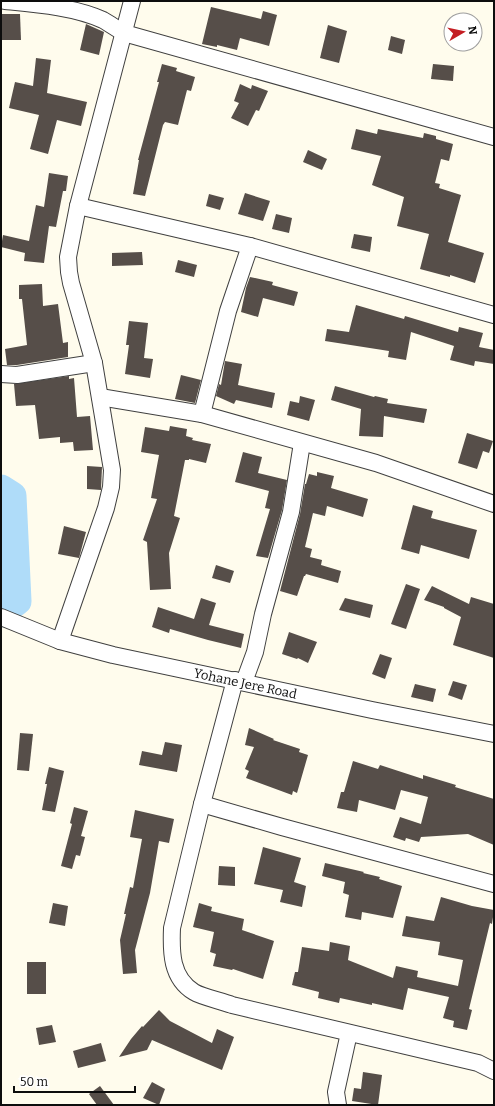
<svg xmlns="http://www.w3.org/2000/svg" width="495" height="1106" font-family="Bitter,serif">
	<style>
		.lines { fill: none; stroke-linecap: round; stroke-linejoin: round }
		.river { stroke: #afdcf9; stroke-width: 29 }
		.building { fill: #564e49 }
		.minor-casing { stroke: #404040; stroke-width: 18 }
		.minor { stroke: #fff; stroke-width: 16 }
		.labels { text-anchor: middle; stroke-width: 4; stroke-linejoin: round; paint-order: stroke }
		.street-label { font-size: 13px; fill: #0d0d0d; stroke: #fff }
	</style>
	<rect width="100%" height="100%" fill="#fffced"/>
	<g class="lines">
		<path class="river" d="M1 489 12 496 17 601 1 613"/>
	</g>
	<g class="building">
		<path d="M211 7 261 19 263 11 277 15 269 46 240 38 237 50 217 45V47L202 44Z"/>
		<path d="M1 14H20L21 40H1Z"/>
		<path d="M86 24 104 32 99 55 80 50Z"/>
		<path d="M328 25 347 31 339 63 320 58Z"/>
		<path d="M391 36 405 40 402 54 388 50Z"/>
		<path d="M36 58 51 60 47 93 87 102 81 126 57 120 48 154 30 149 39 115 9 108 15 82 33 86Z"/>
		<path d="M162 64 177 68 176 71 195 77 191 91 187 90 178 125 165 122 163 125 145 196 133 194 139 160H138L159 82H157Z"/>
		<path d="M433 64 454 66 453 81 431 79Z"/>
		<path d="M240 84 251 89 252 85 268 91 259 111 256 110 248 126 231 118 239 103 234 101Z"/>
		<path d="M356 129 377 134 378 129 423 138 424 133 436 136V139L453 144 449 161 441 159 435 183 440 184 439 188 461 195 448 242 484 253 475 283 450 275V277L420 269 429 234 397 226 404 197 372 185 381 156 351 149Z"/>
		<path d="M308 150 327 159 322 170 303 162Z"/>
		<path d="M49 173 68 176 66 191H63L56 227 49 226 44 263 24 261 25 253 1 247 3 235 29 241 36 205 44 207Z"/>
		<path d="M245 193 270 201 263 221 238 214Z"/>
		<path d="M209 194 224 198 220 210 206 206Z"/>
		<path d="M276 214 292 218 289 233 272 229Z"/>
		<path d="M354 234 372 237 370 252 351 248Z"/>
		<path d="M142 252 143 265 112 266V253Z"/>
		<path d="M178 260 197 265 194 277 175 272Z"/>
		<path d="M250 277 273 282 272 285 298 292 294 306 263 298 258 317 241 312 246 288Z"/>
		<path d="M42 284 43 306 58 304 63 343 68 342V357L17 365H7L5 349 27 345 22 299H19V285Z"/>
		<path d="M356 305 404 319 405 316 458 332 459 327 483 333 479 347 494 350V364L475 361 474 366 450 360 454 346 411 332 406 360 388 357 389 351 325 341 327 329 349 332Z"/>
		<path d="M129 321 148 323 144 358 153 359 150 378 125 374 129 345H126Z"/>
		<path d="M225 361 242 364 238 385 275 393 272 408 236 400 234 404 216 396 219 384 221 385Z"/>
		<path d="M181 375 201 380 195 403 175 399Z"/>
		<path d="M69 376V379L74 378 77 417 90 416 93 450 74 451 73 442 60 443V437L39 439 35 405 16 406 14 384Z"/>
		<path d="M335 386 374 397 375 396 388 399 387 403 427 409 424 423 384 416 383 437 359 436 361 409 331 400Z"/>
		<path d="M300 396 315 400 309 421 287 415 290 401 299 403Z"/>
		<path d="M170 426 187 429 186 436 193 438 192 440 211 444 206 463 189 459V460H185L174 516 180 518 169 553 171 589 150 590 147 542 143 540 157 499 151 498 159 455 141 452 145 427 169 431Z"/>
		<path d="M467 433 493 441 489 453 483 451 477 469 458 463Z"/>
		<path d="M243 452 262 457 258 473 287 480 282 510 268 558 256 556 270 509 265 508 269 491 235 482Z"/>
		<path d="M87 466 102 467 101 490 87 489Z"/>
		<path d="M317 472 334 476 331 488 368 499 363 517 327 506 325 516 313 513 305 547 312 549 310 557 322 560 321 565 341 571 338 583 306 574 305 576H304L297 596 280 591 300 514 305 484H306L309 474 317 476Z"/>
		<path d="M413 505 433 511 431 518 477 530 469 559 421 545 419 554 401 549Z"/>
		<path d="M64 526 86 532 79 558 58 554Z"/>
		<path d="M216 565 234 571 230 583 212 578Z"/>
		<path d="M406 584 420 589 406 629 391 624Z"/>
		<path d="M432 586 469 604 471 597 494 604V658L453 645 461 617 444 608V607L424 600Z"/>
		<path d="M201 598 216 603 209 625 244 634 241 648 208 640 170 629 169 633 152 627 158 607 194 619Z"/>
		<path d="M345 598 373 605 370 618 339 610Z"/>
		<path d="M289 632 317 642 308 663 298 658 297 659 282 654Z"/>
		<path d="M380 654 392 658 385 679 372 674Z"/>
		<path d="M453 681 467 685 462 700 448 695Z"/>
		<path d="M415 684 436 689 433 702 411 697Z"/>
		<path d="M249 728 274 739 273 740 300 749 299 752 308 755 297 793 293 791 292 795 246 778 249 771 245 769 254 747 245 745Z"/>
		<path d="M20 733 33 734 29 771 17 770Z"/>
		<path d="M165 742 182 745 177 772 139 765 142 751 162 755Z"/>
		<path d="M353 761 378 769 380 765 423 779V775L456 785 455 787 494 799V845L468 834 421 837 419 842 406 838 405 841 393 837 400 817 421 824 428 797 401 790 395 810 359 800 357 812 337 808 341 792H344Z"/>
		<path d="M49 767 64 771 55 812 42 810 47 784H45Z"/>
		<path d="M74 807 88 811 81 836 85 837 80 856 76 855 72 869 61 866 72 824 70 823Z"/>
		<path d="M135 810 174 819 169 843 159 841 150 893 135 950 137 973 123 974 120 940 126 914H124L130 887 133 888 142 839 130 837Z"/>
		<path d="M263 847 301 858 294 882 306 886 302 907 280 902 283 890 254 884Z"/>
		<path d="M325 863 364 872 363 873 380 877 379 879 402 886 393 918 362 912 361 920 345 917 349 895 343 893 345 882 322 876Z"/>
		<path d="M219 866 235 867V886L218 885Z"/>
		<path d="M441 897 472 906 494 910 492 924 490 923 469 1009 472 1010 467 1030 453 1027 454 1021 443 1018 449 997 408 988 403 1010 372 1003V1005L340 998 339 1003 318 998 319 992 292 985 295 972H298L302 947 329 951 330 942 350 946 348 960 393 978 396 966 418 971 417 977 458 986 463 960 438 955 440 942 402 936 406 916 434 921Z"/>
		<path d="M53 903 68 906 65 926 49 923Z"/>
		<path d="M199 903 212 907 211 911 244 919 242 930 274 941 263 979 233 969 232 970 213 966 216 954 210 952 214 932 193 927Z"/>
		<rect x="27" y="962" width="19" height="32"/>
		<path d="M159 1010 170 1021 212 1043 217 1029 234 1037 222 1070 152 1040 147 1050 119 1057 131 1039 142 1026 143 1027Z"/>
		<path d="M52 1025 56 1042 39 1045 36 1028Z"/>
		<path d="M101 1043 106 1061 78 1068 73 1051Z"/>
		<path d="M363 1072 382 1075 378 1105 352 1101 354 1088 361 1089Z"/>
		<path d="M152 1082 165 1089 159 1105 143 1098Z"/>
		<path d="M100 1086 114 1105H97L89 1094Z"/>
	</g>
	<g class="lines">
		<defs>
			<g id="minor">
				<path d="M5 1C36 4 75 7 103 20 110 24 117 29 124 33L494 137"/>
				<path d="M78 206 250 246 494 315"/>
				<path d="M1 374 17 375 94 363"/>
				<path d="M100 397 202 414 376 463 494 504"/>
				<path d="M202 414 228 311 250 246"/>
				<path id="s1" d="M1 617 60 641 113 655 372 710 494 734"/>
				<path d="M60 641 106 508 111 487 112 470 94 363 71 283 69 272 68 257 78 206 132 1"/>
				<path d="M235 680 202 804 172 928C171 952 171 978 194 992 202 997 222 1001 232 1005L478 1063 494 1071"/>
				<path d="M244 682 255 652 263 614 291 512 302 443"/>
				<path d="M202 804 282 827 494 884"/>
				<path d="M338 1105 336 1092 349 1033"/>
			</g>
		</defs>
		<use href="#minor" class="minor-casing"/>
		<use href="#minor" class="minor"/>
	</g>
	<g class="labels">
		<g class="street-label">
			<text dy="5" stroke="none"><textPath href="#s1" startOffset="254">Yohane Jere Road</textPath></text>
		</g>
	</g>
	<rect width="495" height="1106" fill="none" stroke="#0d0d0d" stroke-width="4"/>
	<g transform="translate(463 32) rotate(81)"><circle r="19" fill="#ffffff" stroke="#9e9e9e"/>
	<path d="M0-3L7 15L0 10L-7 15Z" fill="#c41e23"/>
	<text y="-6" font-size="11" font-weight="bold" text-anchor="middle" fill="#0d0d0d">N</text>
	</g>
	<path d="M14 1086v6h121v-6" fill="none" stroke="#0d0d0d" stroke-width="2"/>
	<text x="20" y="1086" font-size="12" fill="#0d0d0d" stroke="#ffffff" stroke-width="3" paint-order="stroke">50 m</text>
</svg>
